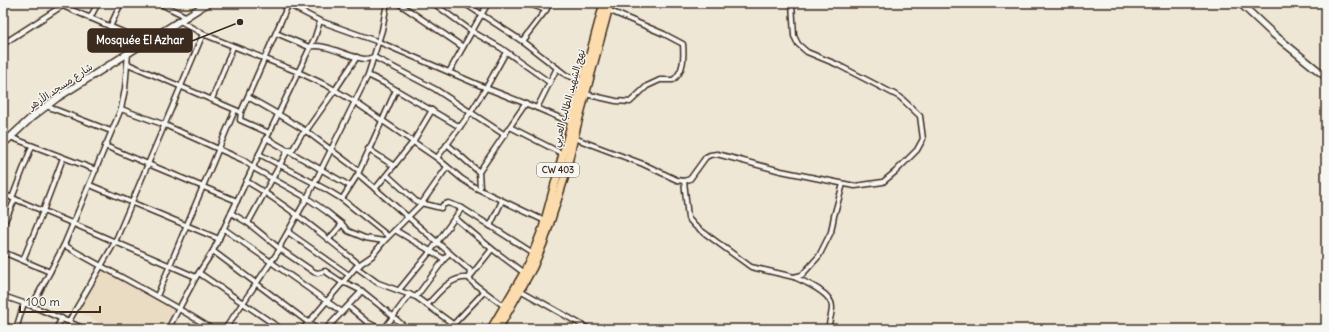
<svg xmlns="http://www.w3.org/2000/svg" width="1329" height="332" font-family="Delius,'Playpen Sans Arabic',sans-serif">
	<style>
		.built { fill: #eadcc2 }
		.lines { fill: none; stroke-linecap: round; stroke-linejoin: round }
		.street-casing { stroke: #3b2a1e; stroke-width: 7 }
		.secondary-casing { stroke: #3b2a1e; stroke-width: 9 }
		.primary-casing { stroke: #3b2a1e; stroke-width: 10 }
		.street { stroke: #f6f6f2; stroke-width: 4 }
		.secondary { stroke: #f6f6f2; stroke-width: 6 }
		.primary { stroke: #fcdcac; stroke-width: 7 }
		.labels { text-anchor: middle; stroke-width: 3; stroke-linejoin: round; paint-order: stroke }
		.shield { fill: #f6f6f2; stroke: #73675e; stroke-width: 1 }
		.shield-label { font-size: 9px; font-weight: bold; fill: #3b2a1e }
		.street-label { font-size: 10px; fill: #3b2a1e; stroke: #f6f6f2 }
		.leader { fill: none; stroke: #3b2a1e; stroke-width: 1.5 }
		.callout-dot { fill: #3b2a1e; stroke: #f6f6f2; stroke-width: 1.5 }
		.callout { fill: #3b2a1e; stroke: #3b2a1e; stroke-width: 1.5 }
		.callout-label { font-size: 11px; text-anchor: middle; font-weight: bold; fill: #fff }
	</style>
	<rect width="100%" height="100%" fill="#efe7d6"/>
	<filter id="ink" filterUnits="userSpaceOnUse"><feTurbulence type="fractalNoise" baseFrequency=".025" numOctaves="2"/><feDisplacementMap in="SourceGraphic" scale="8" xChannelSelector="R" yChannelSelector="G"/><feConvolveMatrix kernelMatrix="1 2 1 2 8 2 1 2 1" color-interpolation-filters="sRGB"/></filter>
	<g filter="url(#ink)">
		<path class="built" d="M103 271 174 309 163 329H112L78 312Z"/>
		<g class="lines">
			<defs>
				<g id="street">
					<path d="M56 3 146 42"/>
					<path d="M159 3 187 17"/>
					<path d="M285 3 320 21 379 42 486 88 537 108 572 123"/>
					<path d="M398 3 463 47"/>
					<path d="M433 3 473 32 501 48 549 82"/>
					<path d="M464 3 522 41 566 75 582 81"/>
					<path d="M527 3 546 10 550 3"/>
					<path d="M90 18 98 3"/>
					<path d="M180 21 203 34 298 72 328 86 355 102 437 158 462 179 476 188 545 221"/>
					<path d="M110 27 121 3"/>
					<path d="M276 33 309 47C325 42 349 58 365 59 368 59 371 58 374 57L435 89 505 135"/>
					<path d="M522 41 546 10"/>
					<path d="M3 44 62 6 64 3"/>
					<path d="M128 53 125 89 121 109 165 125 243 160 257 170 307 198 327 212 342 224 348 231 365 238 384 241"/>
					<path d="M128 64 238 111"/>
					<path d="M449 72 488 3"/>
					<path d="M368 75 386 84 460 127"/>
					<path d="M585 94 616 101 630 102 647 86 660 80H673C684 72 684 57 683 44L664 34 608 10"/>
					<path d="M248 97 278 114 306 131 358 170"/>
					<path d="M212 99 233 47"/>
					<path d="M46 106 111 131"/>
					<path d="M537 108 557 68"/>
					<path d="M510 127 563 154"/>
					<path d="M269 133 240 120 241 112 288 5"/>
					<path d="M10 137 96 170"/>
					<path d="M266 138 350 186"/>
					<path d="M574 138 643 164 677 180 684 181 690 179 706 157 710 155 717 154 781 171 855 186 883 182 895 172 917 150 923 139 920 116 900 97 836 64 807 52 798 44 794 36 792 3"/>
					<path d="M447 144 479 172"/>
					<path d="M105 146 237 201"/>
					<path d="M368 149 394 166"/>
					<path d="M259 154 327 190 342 199 388 236"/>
					<path d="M437 158 471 112 486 88 506 52"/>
					<path d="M358 174 466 267 470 270 469 278 473 283 504 306"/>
					<path d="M387 175 417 202 441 208 443 205 448 203 462 208 533 253"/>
					<path d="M246 181C287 205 323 235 360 265"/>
					<path d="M684 181 688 218 695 226 751 267 794 277 802 275 819 256 831 232 834 216 843 184"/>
					<path d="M90 185 219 239"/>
					<path d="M480 188 479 172 526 103"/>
					<path d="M375 189 413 142 432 110"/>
					<path d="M3 194 74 224 196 277"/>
					<path d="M12 198 32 146"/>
					<path d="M342 199 358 174 396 90"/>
					<path d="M231 213 248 223 280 249 314 272 318 273 325 271 343 283 348 284 362 291 388 312 407 329"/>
					<path d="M455 218 492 249 524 273"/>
					<path d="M248 223 288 150 293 149 301 135 306 131 335 90 357 57"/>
					<path d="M3 225 15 199"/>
					<path d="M490 226 502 201"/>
					<path d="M224 229 342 312"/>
					<path d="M395 230 444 259"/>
					<path d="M288 232 349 275"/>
					<path d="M329 239 342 224"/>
					<path d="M64 245C113 274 164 298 212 329"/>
					<path d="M213 251 317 329"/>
					<path d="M3 252 50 272"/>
					<path d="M23 260 43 211 63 158"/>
					<path d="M356 267 378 283 416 297 453 324 456 329"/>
					<path d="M199 273 281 329"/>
					<path d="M794 277C805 282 832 293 832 307 832 314 829 322 828 329"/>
					<path d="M399 290 430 252 462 208"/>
					<path d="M520 290 589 329"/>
					<path d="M3 296 32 306 85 329"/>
					<path d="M157 296 235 110"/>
					<path d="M416 297 449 253"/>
					<path d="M427 305C439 293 450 276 469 278L492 249"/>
					<path d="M32 306 64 245 121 109"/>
					<path d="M348 306 367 322 380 329"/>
					<path d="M69 321 115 242 203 34"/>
					<path d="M3 325 14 329"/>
					<path d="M16 329 24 303"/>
					<path d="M56 329 62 318"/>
					<path d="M168 329 196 277 213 251 315 37 320 21"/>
					<path d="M225 329 280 249 281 244 307 198 368 75 382 30 387 3"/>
					<path d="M303 329 356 267 372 256 384 241 422 203 447 167"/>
					<path d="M326 329 362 291"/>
					<path d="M384 329 410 294"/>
					<path d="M449 329 484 292"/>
				</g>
				<g id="secondary">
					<path d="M1240 3 1272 33 1326 77"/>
					<path d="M3 144 32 117 57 98 208 3"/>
				</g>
				<g id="primary">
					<path d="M491 329 524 273 533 253 543 228 604 3"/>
					<path d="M498 329 533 267 544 241 564 179 577 125 610 3"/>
				</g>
			</defs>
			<use href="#street" class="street-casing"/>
			<use href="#secondary" class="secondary-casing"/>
			<use href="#primary" class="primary-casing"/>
			<use href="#street" class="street"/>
			<use href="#secondary" class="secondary"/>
			<use href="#primary" class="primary"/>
		</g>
	</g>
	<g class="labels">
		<rect class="shield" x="537" y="163" width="42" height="14" rx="3"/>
		<g class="shield-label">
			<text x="558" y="173">CW 403</text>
		</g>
		<g class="street-label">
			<text transform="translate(60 86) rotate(-34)" y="4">شارع مسجد الأزهر</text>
			<text transform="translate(568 98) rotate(-75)" y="4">نهج الشهيد الطالب العربي</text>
		</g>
	</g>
	<path class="leader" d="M240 22L192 41"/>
	<circle class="callout-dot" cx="240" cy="22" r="4"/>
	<rect class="callout" x="88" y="29" width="104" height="23" rx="4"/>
	<g class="callout-label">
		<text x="140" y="44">Mosquée El Azhar</text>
	</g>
	<rect width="1329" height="332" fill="none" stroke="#f6f6f2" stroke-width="16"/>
	<rect x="8" y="8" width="1313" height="316" fill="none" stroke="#3b2a1e" stroke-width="1.5" filter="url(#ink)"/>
	<path d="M20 306v6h80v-6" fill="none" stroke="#3b2a1e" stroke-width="2"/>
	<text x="26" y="306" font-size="12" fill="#3b2a1e" stroke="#f6f6f2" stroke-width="3" paint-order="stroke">100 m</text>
</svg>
